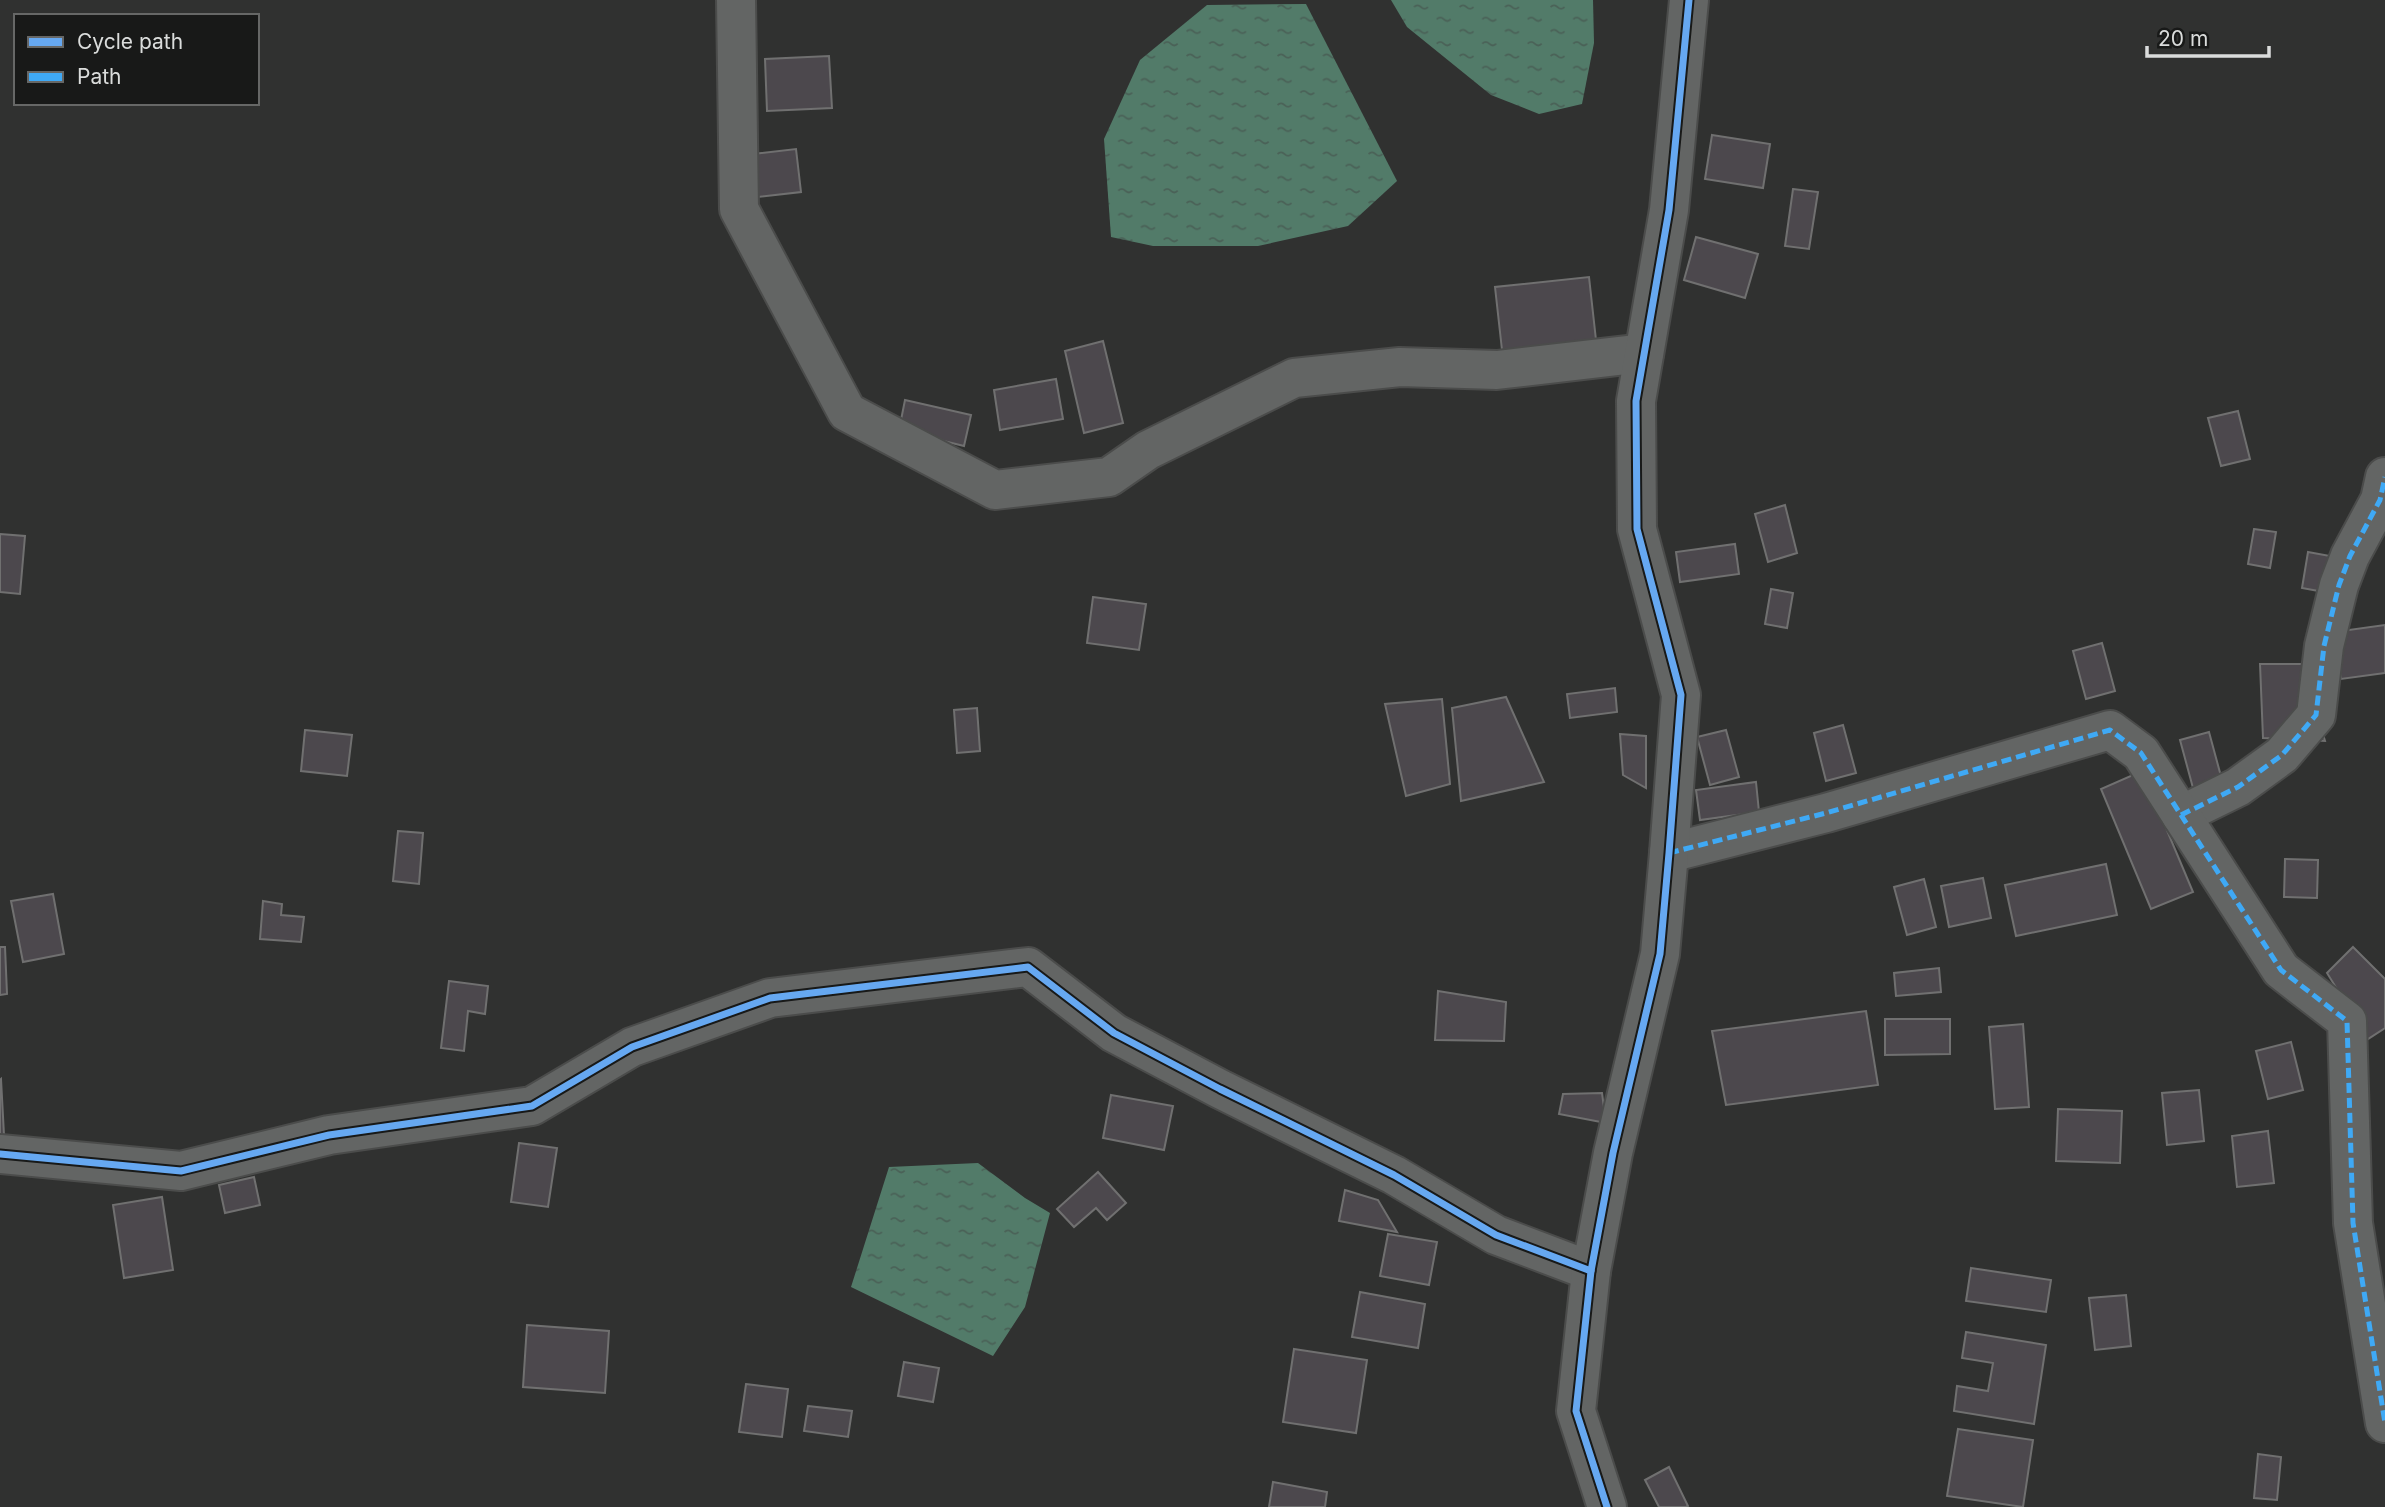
<svg xmlns="http://www.w3.org/2000/svg" width="2385" height="1507" font-family="Inter,sans-serif">
	<style>
		.water { fill: url(#water-ripples) }
		.building { fill: #4c484d; stroke: #707070; stroke-width: 2 }
		.lines { fill: none; stroke-linecap: round; stroke-linejoin: round }
		.street-casing { stroke: #4b4c4b; stroke-width: 42 }
		.street { stroke: #636564; stroke-width: 38 }
		.quiet { stroke: #3fa9f5; stroke-width: 5; stroke-dasharray: 10 5; stroke-linecap: butt }
		.cycleway-casing { stroke: #181918; stroke-width: 11 }
		.cycleway { stroke: #66a8f1; stroke-width: 7 }
	</style>
	<defs>
		<pattern id="water-ripples" width="26" height="14" patternUnits="userSpaceOnUse" patternTransform="scale(1.75)"><rect width="26" height="14" fill="#527b69"/><path d="M2 4q2-2 4 0t4 0M15 11q2-2 4 0t4 0" fill="none" stroke="#4a6157"/></pattern>
	</defs>
	<rect width="100%" height="100%" fill="#303130"/>
	<g class="water">
		<path d="M1391 0H1593L1594 43 1582 104 1539 114 1491 95 1407 27Z"/>
		<path d="M1306 4 1397 181 1348 226 1258 246H1153L1111 237 1104 139 1140 60 1207 5Z"/>
		<path d="M978 1163 1025 1198 1050 1213 1025 1307 993 1356 851 1287 889 1167Z"/>
	</g>
	<g class="building">
		<path d="M829 56 832 108 767 111 765 59Z"/>
		<path d="M1712 135 1770 144 1763 188 1705 179Z"/>
		<path d="M796 149 801 192 758 197 753 154Z"/>
		<path d="M1793 189 1818 192 1809 249 1785 246Z"/>
		<path d="M1696 237 1758 254 1745 298 1684 280Z"/>
		<path d="M1589 277 1597 349 1503 359 1495 287Z"/>
		<path d="M1103 341 1123 423 1084 433 1065 351Z"/>
		<path d="M1056 379 1063 419 1000 430 994 390Z"/>
		<path d="M905 400 971 415 964 446 899 430Z"/>
		<path d="M2238 411 2250 459 2221 466 2208 418Z"/>
		<path d="M1785 505 1797 553 1768 562 1755 514Z"/>
		<path d="M2254 529 2276 532 2270 568 2248 564Z"/>
		<path d="M0 534 25 536 20 594 0 592Z"/>
		<path d="M1735 544 1739 574 1680 582 1676 552Z"/>
		<path d="M2308 552 2330 556 2324 592 2302 588Z"/>
		<path d="M1771 589 1793 593 1787 628 1765 624Z"/>
		<path d="M1093 597 1146 604 1139 650 1087 643Z"/>
		<path d="M2385 625V673L2341 679 2334 632Z"/>
		<path d="M2102 643 2115 691 2086 699 2073 651Z"/>
		<path d="M2260 664H2302L2325 741 2263 738Z"/>
		<path d="M1615 688 1617 712 1570 718 1567 694Z"/>
		<path d="M1506 697 1544 782 1461 801 1452 708Z"/>
		<path d="M1442 699 1450 784 1406 796 1385 704Z"/>
		<path d="M977 708 980 751 957 753 954 710Z"/>
		<path d="M1843 725 1856 773 1826 781 1814 733Z"/>
		<path d="M305 730 352 735 347 776 301 771Z"/>
		<path d="M1726 730 1739 777 1710 785 1697 737Z"/>
		<path d="M2209 732 2222 780 2193 788 2180 740Z"/>
		<path d="M1620 734 1646 736V788L1623 775Z"/>
		<path d="M2142 771 2193 892 2151 909 2101 789Z"/>
		<path d="M1756 782 1759 812 1700 820 1696 790Z"/>
		<path d="M398 831 423 833 419 884 393 881Z"/>
		<path d="M2285 859 2318 860 2317 898 2284 897Z"/>
		<path d="M2106 864 2117 915 2016 936 2005 885Z"/>
		<path d="M1983 878 1991 918 1949 927 1941 886Z"/>
		<path d="M1924 879 1936 927 1907 935 1894 887Z"/>
		<path d="M53 894 64 954 23 962 11 901Z"/>
		<path d="M263 901 282 904 281 915 304 917 301 942 260 939Z"/>
		<path d="M0 947H5L7 994 0 995Z"/>
		<path d="M2353 947 2385 979V1028L2368 1039 2327 973Z"/>
		<path d="M1939 968 1941 992 1896 996 1894 973Z"/>
		<path d="M449 981 488 986 485 1014 468 1011 464 1051 441 1048Z"/>
		<path d="M1438 991 1506 1002 1504 1041 1435 1040Z"/>
		<path d="M1866 1011 1878 1085 1726 1105 1712 1031Z"/>
		<path d="M1885 1019H1950V1054L1885 1055Z"/>
		<path d="M2023 1024 2029 1107 1995 1109 1989 1027Z"/>
		<path d="M2291 1042 2303 1090 2268 1099 2256 1051Z"/>
		<path d="M1 1079 4 1135H0V1080Z"/>
		<path d="M2199 1090 2204 1141 2167 1145 2162 1093Z"/>
		<path d="M1602 1093 1606 1123 1559 1114 1563 1094Z"/>
		<path d="M1111 1095 1173 1106 1164 1150 1103 1138Z"/>
		<path d="M2058 1109 2122 1111 2120 1163 2056 1161Z"/>
		<path d="M2268 1131 2274 1183 2237 1187 2232 1136Z"/>
		<path d="M519 1143 557 1148 548 1207 511 1202Z"/>
		<path d="M1098 1172 1126 1203 1107 1220 1096 1208 1074 1227 1057 1209Z"/>
		<path d="M254 1177 260 1205 225 1213 219 1185Z"/>
		<path d="M1345 1190 1378 1200 1397 1232 1339 1221Z"/>
		<path d="M162 1197 173 1270 124 1278 113 1205Z"/>
		<path d="M1388 1234 1437 1242 1429 1285 1380 1276Z"/>
		<path d="M1971 1268 2051 1280 2046 1312 1966 1301Z"/>
		<path d="M1360 1292 1425 1304 1418 1348 1352 1337Z"/>
		<path d="M2126 1295 2131 1346 2095 1350 2089 1298Z"/>
		<path d="M527 1325 609 1331 605 1393 523 1387Z"/>
		<path d="M1966 1332 2046 1345 2034 1424 1954 1411 1957 1386 1988 1391 1993 1363 1962 1358Z"/>
		<path d="M1294 1349 1367 1360 1356 1433 1283 1422Z"/>
		<path d="M904 1362 939 1368 933 1402 898 1396Z"/>
		<path d="M746 1384 788 1389 782 1437 739 1432Z"/>
		<path d="M808 1406 852 1411 848 1437 804 1431Z"/>
		<path d="M1958 1429 2033 1440 2023 1507 1947 1496Z"/>
		<path d="M2258 1454 2281 1457 2277 1500 2254 1498Z"/>
		<path d="M1669 1467 1688 1506 1686 1507H1659L1645 1480Z"/>
		<path d="M1273 1482 1327 1492 1325 1507H1269Z"/>
	</g>
	<g class="lines">
		<defs>
			<g id="street">
				<path d="M736 0 739 209 847 412 995 490 1109 477 1148 450 1294 378 1400 367 1497 370 1644 353"/>
				<path d="M2181 815 2238 787 2282 755 2316 715 2324 646 2339 585 2350 556 2380 500 2385 477"/>
				<path d="M1669 853 1826 813 2110 730 2141 753 2281 970 2347 1021 2353 1223 2385 1423"/>
				<path d="M0 1154 181 1171 329 1135 532 1106 632 1047 770 998 1028 967 1114 1033 1220 1089 1394 1175 1496 1235 1591 1271"/>
				<path d="M1607 1507 1576 1411 1591 1271 1613 1153 1660 954 1669 853 1681 695 1637 529 1636 401 1669 210 1689 0"/>
			</g>
		</defs>
		<use href="#street" class="street-casing"/>
		<use href="#street" class="street"/>
		<g class="quiet">
			<path d="M2181 815 2238 787 2282 755 2316 715 2324 646 2339 585 2350 556 2380 500 2385 477"/>
			<path d="M1669 853 1826 813 2110 730 2141 753 2281 970 2347 1021 2353 1223 2385 1423"/>
		</g>
		<defs>
			<g id="cycleway">
				<path d="M0 1154 181 1171 329 1135 532 1106 632 1047 770 998 1028 967 1114 1033 1220 1089 1394 1175 1496 1235 1591 1271"/>
				<path d="M1607 1507 1576 1411 1591 1271 1613 1153 1660 954 1669 853 1681 695 1637 529 1636 401 1669 210 1689 0"/>
			</g>
		</defs>
		<use href="#cycleway" class="cycleway-casing"/>
		<use href="#cycleway" class="cycleway"/>
	</g>
	<rect x="14" y="14" width="245" height="91" fill="#181918" stroke="#666766" stroke-width="2"/>
	<rect x="28" y="37" width="35" height="10" fill="#66a8f1" stroke="#666766" stroke-width="2"/>
	<text x="77" y="49" font-size="21" fill="#dadcdb">Cycle path</text>
	<rect x="28" y="72" width="35" height="10" fill="#3fa9f5" stroke="#666766" stroke-width="2"/>
	<text x="77" y="84" font-size="21" fill="#dadcdb">Path</text>
	<path d="M2147 46v10h122v-10" fill="none" stroke="#dadcdb" stroke-width="3.5"/>
	<text x="2158" y="46" font-size="21" fill="#dadcdb" stroke="#181918" stroke-width="5" paint-order="stroke">20 m</text>
</svg>
